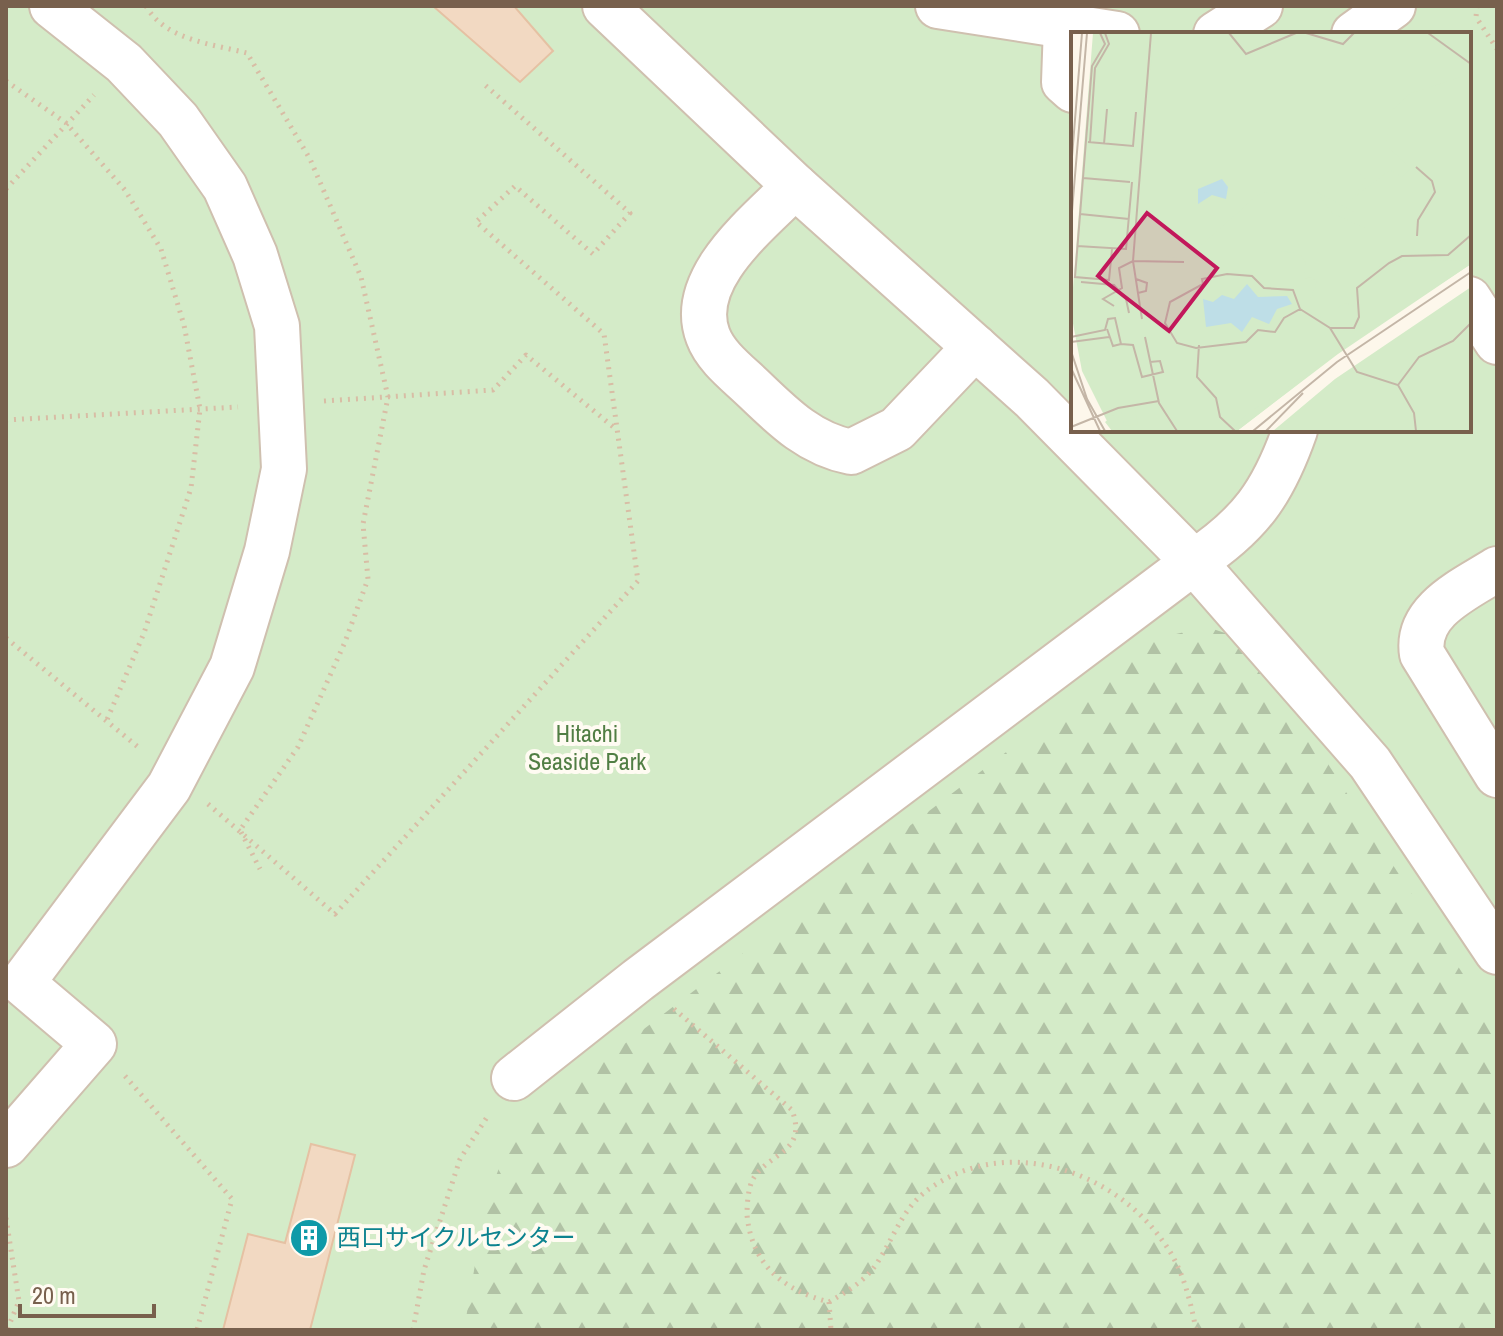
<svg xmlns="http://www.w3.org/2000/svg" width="1503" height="1336" font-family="'Archivo Narrow','Noto Sans JP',sans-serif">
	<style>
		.green { fill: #d4ebc8; fill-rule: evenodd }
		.forest { fill: url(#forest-firs) }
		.building { fill: #f2d9c2; stroke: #e5c1a3; stroke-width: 2 }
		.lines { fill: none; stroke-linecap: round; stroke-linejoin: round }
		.minor-casing { stroke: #cfc0af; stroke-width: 48 }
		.path { stroke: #d8bda5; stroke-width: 5; stroke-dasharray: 2 6; stroke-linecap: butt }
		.minor { stroke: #fff; stroke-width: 44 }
		.labels { text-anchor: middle; stroke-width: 8; stroke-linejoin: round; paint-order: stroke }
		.park-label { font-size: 24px; fill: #517e44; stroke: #fffbf2 }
		.culture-label { font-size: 24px; fill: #0d838f; stroke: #fffbf2; text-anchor: start }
		.inset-road { fill: none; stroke: #c4b6a7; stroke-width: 2 }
		.view { fill: #c2185b; fill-opacity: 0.15; stroke: #c2185b; stroke-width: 4 }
		.inset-edge { fill: none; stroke: #78604d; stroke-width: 4 }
	</style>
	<defs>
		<pattern id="forest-firs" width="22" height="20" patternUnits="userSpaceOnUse" patternTransform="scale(2)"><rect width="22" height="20" fill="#d4ebc8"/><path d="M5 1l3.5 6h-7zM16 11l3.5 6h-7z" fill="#b1c2a5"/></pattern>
	</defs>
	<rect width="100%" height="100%" fill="#fdf7eb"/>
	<path class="green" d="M6 6H1497V1330H6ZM1073 34H1469V430H1073Z"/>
	<path class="forest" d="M1207 627 1249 641 1497 1027V1330H464L485 1205 504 1155 538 1110 1154 639Z"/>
	<g class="building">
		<path d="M433 6H514L553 51 520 82Z"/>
		<path d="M311 1144 355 1155 310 1330H223L248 1234 285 1243Z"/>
	</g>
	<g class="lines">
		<defs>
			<g id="minor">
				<path d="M605 6 795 186 1032 398 1194 562C1250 525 1273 493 1295 430"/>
				<path d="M938 6 1117 34"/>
				<path d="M1071 6 1066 26 1064 82 1073 90"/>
				<path d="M1216 34 1260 6"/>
				<path d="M1354 34 1393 6"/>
				<path d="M795 186C760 222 686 278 708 336 716 358 740 375 756 391 785 419 811 444 851 452L897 429 975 347"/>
				<path d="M1469 299 1497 342"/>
				<path d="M1497 569C1466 589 1415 610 1422 654L1497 775"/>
				<path d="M514 1078 638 980 1194 562 1370 763 1497 952"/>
				<path d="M6 1145 94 1044 22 983 169 787 232 667 267 551 284 469 277 326 255 255 225 187 178 120 124 63 52 6"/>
			</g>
		</defs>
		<use href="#minor" class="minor-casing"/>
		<g class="path">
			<path d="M146 6C165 40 212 44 247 53L310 159 361 277 388 397 363 524 368 579 345 642 298 747 240 830 260 869"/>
			<path d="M1477 6 1476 17 1497 49"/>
			<path d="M6 81 66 123 125 190 161 249 184 325 200 409 191 488 144 633 106 722"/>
			<path d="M6 189 94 95"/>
			<path d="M324 401 493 390 526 355 617 430"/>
			<path d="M6 420 238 407"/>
			<path d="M6 638 138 747"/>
			<path d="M208 804 335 914 638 581 604 334 476 222 515 186 593 254 630 213 485 85"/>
			<path d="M674 1009 792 1110C808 1153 769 1152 753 1179 748 1188 747 1205 747 1215 752 1265 783 1290 829 1302 848 1291 867 1280 879 1260 896 1233 904 1205 932 1187 1007 1136 1111 1169 1162 1240 1182 1266 1190 1298 1196 1330"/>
			<path d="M125 1076 232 1199 197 1330"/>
			<path d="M6 1218 19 1301 7 1330"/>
			<path d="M829 1302 831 1330"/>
			<path d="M413 1330 424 1270 460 1159 489 1114"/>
		</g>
		<use href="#minor" class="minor"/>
	</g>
	<defs>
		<symbol id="building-disc" viewBox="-11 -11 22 22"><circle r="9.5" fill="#0f9aa8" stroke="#fffbf2"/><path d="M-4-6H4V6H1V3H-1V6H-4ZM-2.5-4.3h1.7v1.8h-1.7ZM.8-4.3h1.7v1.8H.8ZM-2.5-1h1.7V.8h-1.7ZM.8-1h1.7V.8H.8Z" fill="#fff"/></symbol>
	</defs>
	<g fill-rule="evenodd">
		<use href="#building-disc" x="287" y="1216" width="44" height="44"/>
	</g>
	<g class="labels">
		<g class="park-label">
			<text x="587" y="742">Hitachi<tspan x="587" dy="28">Seaside Park</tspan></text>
		</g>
		<g class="culture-label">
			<text x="337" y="1246">西口サイクルセンター</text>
		</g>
	</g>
	<g transform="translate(1071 32)">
		<rect width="400" height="400" fill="#fdf7eb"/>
		<path d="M22 1H400V232L267 322 166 399H41L11 339 0 281ZM400 255V399H202L264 347Z" fill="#d4ebc8"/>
		<path d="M83 1H366L364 7 382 23 386 35 394 33V44L340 61 321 78 315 114 340 136 331 145 319 138 281 167 295 147 288 142 276 166 283 180 246 160 261 181 296 197 313 231 279 258 285 275 275 271 266 276V294L235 277 231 265 240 266 246 250 240 245 233 247 235 231 229 222 204 218V163L193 160 183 166 116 226 63 223ZM400 222V232L272 316 263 299 286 298 291 286 287 262 298 250 332 227 387 229ZM267 321 166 399 163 395 176 382ZM88 372 102 399H41L34 390 50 377 53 394 67 392 64 378Z" fill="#d4ebc8"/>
		<path d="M151 147 157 155 155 167 141 163 127 172V157ZM176 252 187 265 216 264 221 272 206 277 198 292 181 285 171 300 160 291 135 295 132 267 142 270 151 263 163 267Z" fill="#bedee7"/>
		<path class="inset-road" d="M29 1 34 12 21 34 4 245 38 248 41 217M80 1 62 229 113 230M158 1 175 22 225 1M235 1 272 12 283 1M357 1 400 32M17 110 62 114 65 80M19 110 24 36 38 12 34 1M33 112 36 77M345 135 361 149 364 160 347 188 346 204M0 137 11 1M12 146 59 150M9 182 58 187M0 191 16 1M6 214 55 217 61 150M156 242 181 244 193 256 222 258 229 277 213 286 204 300 187 298 175 310 125 316 106 311 94 291 99 270 132 252 131 247ZM65 247 76 251 75 259 67 261M10 250 43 253 55 267 58 281M43 274 32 267 51 256 48 236 62 229 71 287M229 277 259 296 286 340 327 353 343 381 345 399M259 296H283L288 285 286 256 318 231 331 224 377 223 400 203M0 305 34 298 37 287 44 286 50 312 42 314 36 297M74 305 88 371 106 399M0 310 38 305M50 312 62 313 71 345 92 340 89 329 79 330M128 313 126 345 145 366 149 385 164 399M0 319 16 367 34 399M0 336 29 399M327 353 348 325 382 309 400 291M0 395 47 376 88 369M182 399 266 330 400 240M195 399 232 361"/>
		<path class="view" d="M76 181 146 236 98 299 27 244Z"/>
		<rect width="400" height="400" class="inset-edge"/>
	</g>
	<rect width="1503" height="1336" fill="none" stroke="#78604d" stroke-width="16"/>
	<path d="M20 1304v12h134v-12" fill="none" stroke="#78604d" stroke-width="4"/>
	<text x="32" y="1304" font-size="24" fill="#78604d" stroke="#fffbf2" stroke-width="6" paint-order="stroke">20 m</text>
</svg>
